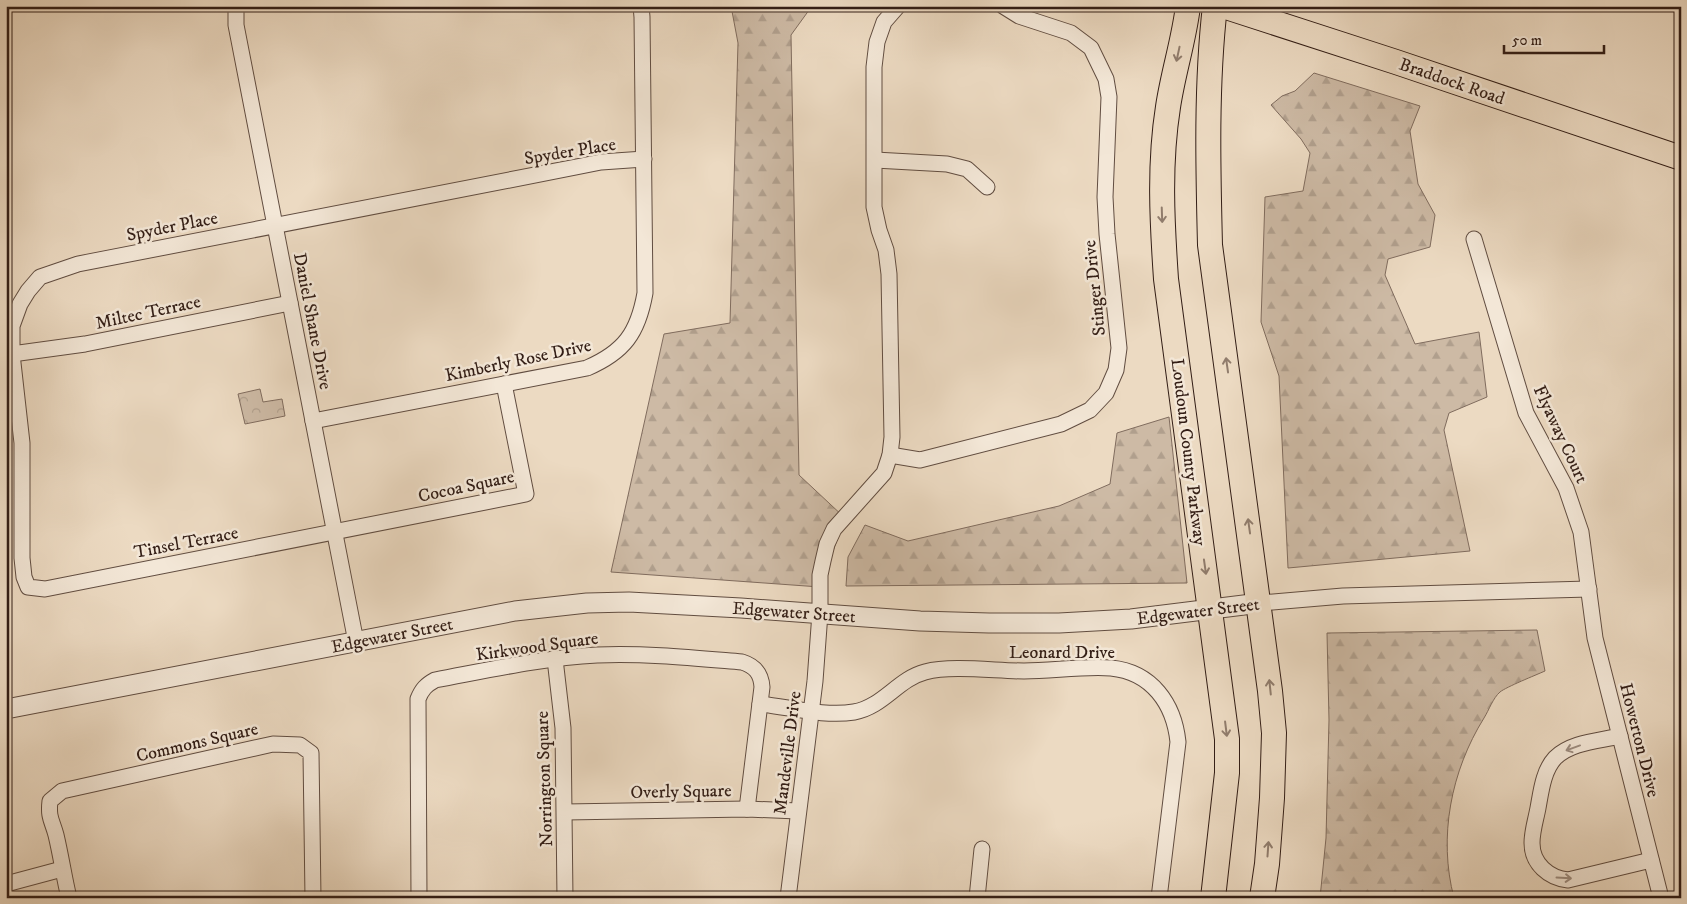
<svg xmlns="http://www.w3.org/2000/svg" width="1687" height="904" font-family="'IM FELL DW Pica',serif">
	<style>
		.forest { fill: url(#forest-firs); stroke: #806c5e }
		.park { fill: url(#park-crowns); stroke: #806c5e }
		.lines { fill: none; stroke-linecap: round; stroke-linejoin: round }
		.minor-casing { stroke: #614d41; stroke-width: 17 }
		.tertiary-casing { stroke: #614d41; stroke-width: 21 }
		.primary-casing { stroke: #331e16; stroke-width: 26 }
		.minor { stroke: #f3e7d7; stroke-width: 15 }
		.tertiary { stroke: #f3e7d7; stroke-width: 19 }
		.primary { stroke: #ecdac2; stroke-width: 24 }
		.oneway { stroke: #907c6c }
		.oneway2 { stroke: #9d8d80 }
		.labels { text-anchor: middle; stroke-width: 5; stroke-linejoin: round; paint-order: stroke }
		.street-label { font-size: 18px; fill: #331e16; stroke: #f3e7d7 }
	</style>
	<defs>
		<pattern id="forest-firs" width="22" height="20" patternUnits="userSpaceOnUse" patternTransform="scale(1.25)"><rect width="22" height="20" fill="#cdbaa5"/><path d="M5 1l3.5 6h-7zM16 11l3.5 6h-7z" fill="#b09f8d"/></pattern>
		<pattern id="park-crowns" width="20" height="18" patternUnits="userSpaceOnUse" patternTransform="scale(1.25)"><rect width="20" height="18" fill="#cdbaa5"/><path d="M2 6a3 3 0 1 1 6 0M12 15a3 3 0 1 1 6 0" fill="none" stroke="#b09f8d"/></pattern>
	</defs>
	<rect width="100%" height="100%" fill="#ecdac2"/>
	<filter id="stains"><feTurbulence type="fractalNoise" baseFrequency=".004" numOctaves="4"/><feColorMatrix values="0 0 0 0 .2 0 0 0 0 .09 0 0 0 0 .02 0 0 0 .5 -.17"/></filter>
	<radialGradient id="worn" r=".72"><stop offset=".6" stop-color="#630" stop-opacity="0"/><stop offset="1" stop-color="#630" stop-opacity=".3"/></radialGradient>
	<g class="forest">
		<path d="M731 6H812L791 35 799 475 845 518 820 587 611 572 664 334 730 323 738 43Z"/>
		<path d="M1314 73 1420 106 1410 131 1418 184 1435 215 1430 247 1388 259 1385 275 1415 344 1479 332 1487 397 1449 413 1444 430 1470 551 1288 568 1279 376 1261 322 1265 197 1303 191 1310 153 1301 139 1271 105 1282 96 1295 91Z"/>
		<path d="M1169 417 1187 583 846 586 848 557 865 525 908 541 1059 506 1110 484 1117 433Z"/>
		<path d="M1537 630 1545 671C1536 675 1506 687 1500 692 1493 698 1489 710 1484 718 1451 771 1438 837 1454 898H1320L1326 838 1329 720 1327 633Z"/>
	</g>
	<path class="park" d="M260 389 263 402 282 399 285 416 245 424 238 394Z"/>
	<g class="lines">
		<defs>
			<g id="minor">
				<path d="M236 6V25L356 642"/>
				<path d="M875 160 947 164 967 169 987 187"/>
				<path d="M1474 239 1526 413 1566 488 1581 532 1595 638 1661 898"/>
				<path d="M12 354 85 344 290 303"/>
				<path d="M504 384 526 494 45 589 28 587 24 577 22 558V443L12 354V326L20 304 28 291 40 277 78 264 576 167 601 162 644 159"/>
				<path d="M313 421 587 368C624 352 638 333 645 293L642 17 641 6"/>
				<path d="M890 455 920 460 1061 424 1090 410 1106 393 1116 370 1119 348 1107 234 1105 197 1109 97 1106 79 1091 48 1071 33 1019 16 1003 6"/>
				<path d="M1260 603 1343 596 1589 589"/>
				<path d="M555 659 563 728 565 898"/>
				<path d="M760 704C789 707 825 717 854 712 883 707 898 679 925 672 952 665 995 671 1024 671 1052 671 1082 666 1111 668 1152 672 1174 704 1178 742L1159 898"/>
				<path d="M1620 736C1599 741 1571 742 1555 758 1543 771 1541 792 1538 808 1536 819 1532 831 1532 843 1532 864 1549 878 1568 880L1651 860"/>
				<path d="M565 812 747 809 798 811"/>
				<path d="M6 884 62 869"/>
				<path d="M69 898C64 877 61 856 56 835 52 820 48 818 50 801L62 791 273 744 300 745 311 753 313 898"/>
				<path d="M419 898 418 699C422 689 426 685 435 680 489 670 542 658 597 655 645 653 694 658 742 662 755 666 761 673 762 687L747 809"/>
				<path d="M788 898 815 681 820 613V575L823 561 827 544 834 529 884 473 890 455 892 437 889 274 886 250 879 230 874 207V67L877 42 884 22 898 6"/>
				<path d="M977 898 982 849"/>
			</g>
			<path id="tertiary" d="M6 709 515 611 587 603 629 602 741 608 920 621 989 623H1059L1131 619 1260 603"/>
			<g id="primary">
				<path d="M1188 6C1184 40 1173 73 1168 107 1159 164 1162 221 1166 279L1227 739V773L1213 898"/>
				<path d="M1215 6C1206 84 1208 167 1210 245L1270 691 1274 733 1272 798 1267 864 1262 898"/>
				<path d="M1223 6 1396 62 1681 158"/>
			</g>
		</defs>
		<use href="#minor" class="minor-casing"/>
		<use href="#tertiary" class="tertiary-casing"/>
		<use href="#primary" class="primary-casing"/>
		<use href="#minor" class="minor"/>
		<use href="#tertiary" class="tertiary"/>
		<use href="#primary" class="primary"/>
	</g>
	<defs><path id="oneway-shaft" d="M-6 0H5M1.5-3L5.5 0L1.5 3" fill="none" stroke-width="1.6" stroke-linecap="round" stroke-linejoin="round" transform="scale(1.25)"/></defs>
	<g class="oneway">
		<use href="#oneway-shaft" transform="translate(1178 54) rotate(102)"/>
		<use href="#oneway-shaft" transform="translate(1162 215) rotate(88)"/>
		<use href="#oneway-shaft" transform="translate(1227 365) rotate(-98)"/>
		<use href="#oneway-shaft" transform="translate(1249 526) rotate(-98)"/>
		<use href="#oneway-shaft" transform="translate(1205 567) rotate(82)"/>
		<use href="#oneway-shaft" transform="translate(1270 687) rotate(-96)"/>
		<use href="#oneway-shaft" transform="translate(1226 729) rotate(83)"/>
		<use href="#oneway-shaft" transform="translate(1268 849) rotate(-86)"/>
	</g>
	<g class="oneway2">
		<use href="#oneway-shaft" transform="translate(1573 748) rotate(160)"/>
		<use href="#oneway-shaft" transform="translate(1564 878) rotate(3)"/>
	</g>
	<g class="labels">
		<g class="street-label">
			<text transform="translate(1452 81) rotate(19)" y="6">Braddock Road</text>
			<text transform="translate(570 151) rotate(-9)" y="6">Spyder Place</text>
			<text transform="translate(172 226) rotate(-11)" y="6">Spyder Place</text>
			<text transform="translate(1094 288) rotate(-96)" y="6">Stinger Drive</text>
			<text transform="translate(148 312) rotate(-12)" y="6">Miltec Terrace</text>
			<text transform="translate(313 321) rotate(79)" y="6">Daniel Shane Drive</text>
			<text transform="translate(518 360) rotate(-12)" y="6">Kimberly Rose Drive</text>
			<text transform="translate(1561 434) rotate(65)" y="6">Flyaway Court</text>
			<text transform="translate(1189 452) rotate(83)" y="6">Loudoun County Parkway</text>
			<text transform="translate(466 486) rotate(-12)" y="6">Cocoa Square</text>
			<text transform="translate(186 542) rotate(-11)" y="6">Tinsel Terrace</text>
			<text transform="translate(1198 611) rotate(-7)" y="6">Edgewater Street</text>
			<text transform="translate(794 612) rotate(4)" y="6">Edgewater Street</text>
			<text transform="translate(392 635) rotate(-11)" y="6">Edgewater Street</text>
			<text transform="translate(537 646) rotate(-8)" y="6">Kirkwood Square</text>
			<text x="1062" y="658">Leonard Drive</text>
			<text transform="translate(1640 740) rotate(76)" y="6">Howerton Drive</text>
			<text transform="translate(197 742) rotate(-13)" y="6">Commons Square</text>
			<text transform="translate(787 753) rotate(-83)" y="6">Mandeville Drive</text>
			<text transform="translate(544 779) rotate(-92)" y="6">Norrington Square</text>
			<text transform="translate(681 791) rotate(-1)" y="6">Overly Square</text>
		</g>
	</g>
	<rect width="1687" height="904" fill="none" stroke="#ecdac2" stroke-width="25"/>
	<rect x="8" y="8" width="1672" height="889" fill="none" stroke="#331e16" stroke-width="2.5"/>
	<rect x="12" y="12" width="1662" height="879" fill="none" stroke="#331e16"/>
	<path d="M1504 45v8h100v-8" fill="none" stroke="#331e16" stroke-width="2.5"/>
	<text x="1512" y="45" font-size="15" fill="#331e16" stroke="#f3e7d7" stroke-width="4" paint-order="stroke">50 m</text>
	<rect width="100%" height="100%" filter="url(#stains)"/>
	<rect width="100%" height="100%" fill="url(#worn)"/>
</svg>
